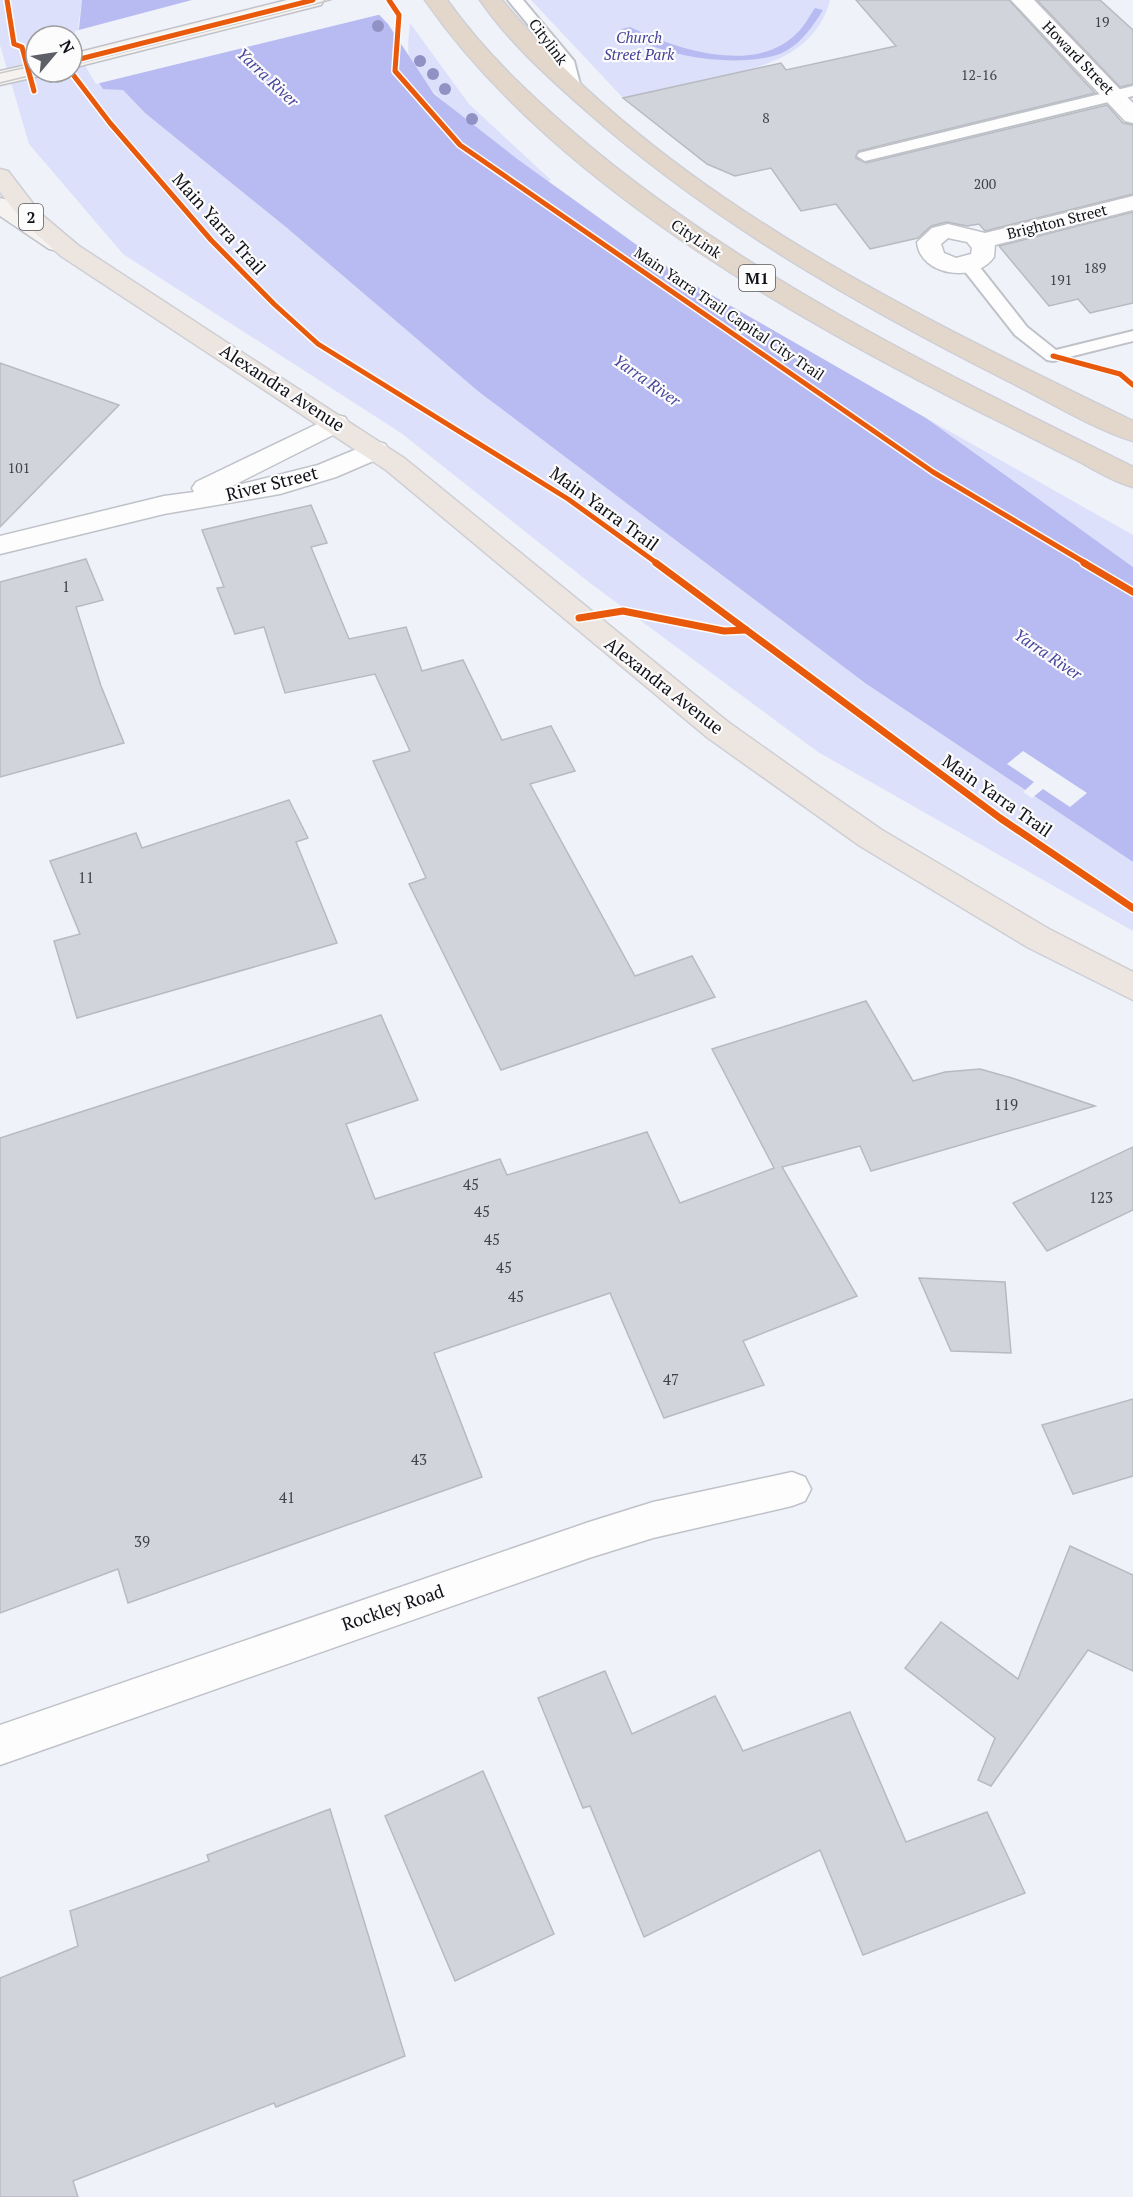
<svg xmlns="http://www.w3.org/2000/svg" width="1133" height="2197" font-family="'PT Serif',serif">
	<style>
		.green { fill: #dce0fa; fill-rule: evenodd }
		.water { fill: #b7bbf2 }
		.pier { fill: #f0f2fa }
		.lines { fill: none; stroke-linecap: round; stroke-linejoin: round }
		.stream { fill: #b7bbf2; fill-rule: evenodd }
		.building { fill: #d2d4db; stroke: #b8bac1; stroke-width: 1.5 }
		.lane-casing { stroke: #c0c2c9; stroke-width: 4 }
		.street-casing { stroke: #c0c2c9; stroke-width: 3 }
		.secondary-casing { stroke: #c0c2c9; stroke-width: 3 }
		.primary-casing { stroke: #cecfd4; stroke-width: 3 }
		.highway-casing { stroke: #cecfd4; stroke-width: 3 }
		.lane { fill: #fdfdfe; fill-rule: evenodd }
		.street { fill: #fdfdfe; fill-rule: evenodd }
		.secondary { fill: #f5f2ef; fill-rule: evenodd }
		.primary { fill: #ede6e0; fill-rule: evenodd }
		.highway { fill: #e3d7cb; fill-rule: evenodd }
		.tram { stroke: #c8c8ca; stroke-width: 1.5 }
		.cycleway-far1-casing { stroke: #fcfcfc; stroke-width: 8 }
		.cycleway-casing { stroke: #fcfcfc; stroke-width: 10 }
		.cycleway-far1 { stroke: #e8590c; stroke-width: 5 }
		.cycleway { stroke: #e8590c; stroke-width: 7 }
		.tree { fill: #9191c4 }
		.labels { text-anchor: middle; stroke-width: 4.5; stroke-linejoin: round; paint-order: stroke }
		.far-number-label { font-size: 14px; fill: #404249 }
		.far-park-label { font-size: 15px; font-style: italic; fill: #444197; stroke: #fcfcfc }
		.far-street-label { font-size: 15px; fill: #101118; stroke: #fcfcfc }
		.number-label { font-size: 15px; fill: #404249 }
		.far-water-label { font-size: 16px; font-style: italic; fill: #48469c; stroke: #fcfcfc }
		.shield { fill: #fcfcfc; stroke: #57585c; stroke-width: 1.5 }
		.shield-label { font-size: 16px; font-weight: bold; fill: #101118 }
		.street-label { font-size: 18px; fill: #101118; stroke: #fcfcfc }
	</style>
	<rect width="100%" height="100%" fill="#f0f2fa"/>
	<g class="green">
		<path d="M0 0H82L78 27 123 90 145 113 287 228 479 392 865 683 1133 862V931L818 752 590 583 401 433 123 254 29 144 0 45ZM36 36H72V72H36Z"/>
		<path d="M531 0H830C815 59 755 69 703 80 677 86 650 92 623 98Z"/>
		<path d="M410 23 469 104 551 180 548 181C515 157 419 94 409 56 407 47 409 33 410 23Z"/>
		<path d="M926 418 1133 535V567Z"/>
	</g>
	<path class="water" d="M82 0H365L388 24 434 94 516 158 684 279 926 418 1133 567V862L865 683 479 392 287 228 145 113 123 90 103 89 77 48Z"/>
	<g class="pier">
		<path d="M192 0H369L382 14 96 84 75 49V31Z"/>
		<path d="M1023 751 1087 793 1070 807 1043 789 1032 798 1023 792 1034 782 1007 764Z"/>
	</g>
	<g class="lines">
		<path class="stream" d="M815 8 823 10C813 26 803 41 786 51 748 71 653 57 621 29L630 27C676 49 757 77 799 31 805 25 810 15 815 8Z"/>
	</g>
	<g class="building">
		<path d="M856 0H1009L1095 93 858 151 856 158 866 163 1107 105 1123 123 1133 125V194L985 231 979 224 967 226 947 222 931 226 918 238 870 249 836 204 801 211 771 168 735 176 707 164 623 98 781 63 786 70 896 46Z"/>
		<path d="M1037 0H1100L1133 30V84L1120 87Z"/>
		<path d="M1133 212V303L1090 313 1078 299 1049 306 999 246Z"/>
		<path d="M0 363 119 405 0 527Z"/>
		<path d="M311 505 327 543 311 547 349 639 406 627 422 671 463 660 502 740 551 726 575 771 530 784 635 976 692 956 715 997 501 1070 409 884 426 878 373 761 410 751 375 674 285 693 264 627 235 634 217 588 224 587 202 530Z"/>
		<path d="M86 559 103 600 76 607 101 686 124 743 0 777V582Z"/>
		<path d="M289 800 308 838 296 842 337 943 77 1018 54 941 80 934 50 861 136 833 142 848Z"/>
		<path d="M866 1001 913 1081 945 1072 980 1069 1012 1078 1095 1106 871 1171 860 1146 782 1167 857 1296 743 1341 764 1385 664 1418 610 1293 434 1353 482 1477 128 1603 118 1569 0 1613V1138L381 1015 418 1100 346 1124 375 1199 500 1159 507 1175 647 1132 680 1203 774 1168 712 1049Z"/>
		<path d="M1133 1147V1210L1047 1251 1013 1203Z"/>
		<path d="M919 1278 1005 1282 1011 1353 951 1351Z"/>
		<path d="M1133 1399V1476L1073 1494 1042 1425Z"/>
		<path d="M1070 1546 1133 1575V1671L1088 1650 991 1786 978 1780 995 1738 905 1668 941 1622 1018 1679Z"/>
		<path d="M605 1671 632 1734 715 1696 743 1751 850 1712 906 1842 987 1812 1025 1893 863 1955 820 1850 644 1937 590 1806 583 1808 538 1698Z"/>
		<path d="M483 1771 554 1934 455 1981 385 1816Z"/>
		<path d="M330 1809 405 2056 276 2107 274 2103 73 2181 78 2197H0V1978L78 1946 70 1911 209 1861 207 1855Z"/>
	</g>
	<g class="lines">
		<defs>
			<g id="lane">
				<path d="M508 0H523L574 61 581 88 578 91H568L559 62Z"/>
				<path d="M1133 86V96L865 161 857 156 859 153Z"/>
				<path d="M969 260 975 261 1027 327 1056 350 1133 331V341L1053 361 1047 360 1015 335 963 269 961 265Z"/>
			</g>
			<g id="street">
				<path d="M1011 0H1034L1133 103V123L1125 121Z"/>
				<path d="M1133 196V210L995 245 994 257C977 283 920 277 917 242L932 228 948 224 985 233ZM948 238 967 242 972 248 971 254 956 258 944 253 941 244Z"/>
				<path d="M336 415 345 417 349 423 345 429 230 487 318 465 376 441 385 444 389 450 385 456 336 477 280 494 164 514 0 554V536L164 496 194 492 192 488 196 482Z"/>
				<path d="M792 1472 805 1477 811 1489 805 1501 792 1506 653 1538 589 1558 0 1765V1725L589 1522 653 1502Z"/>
			</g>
			<g id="secondary">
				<path d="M287 0H324L321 5 72 68V54Z"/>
				<path d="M36 63V72H46L44 75 0 85V71Z"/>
				<path d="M0 198 8 200 67 239 70 244 67 249 58 251 49 249 0 216Z"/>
			</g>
			<path id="primary" d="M0 169 8 171 41 214 79 246 404 458 728 722 814 783 882 830 1049 929 1133 972V1000L1027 947 860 846 708 738 386 470 61 256 25 224 0 192Z"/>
			<g id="highway">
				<path d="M425 0H447C489 59 543 108 599 154 760 285 948 375 1133 467V487C1114 482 1097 471 1080 462 1048 446 1017 430 986 415 791 316 552 183 425 0Z"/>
				<path d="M480 0H502C662 195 911 313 1133 421V441C1095 430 1043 398 1006 380 856 304 709 220 583 108 547 76 508 41 480 0Z"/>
			</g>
		</defs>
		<use href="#lane" class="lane-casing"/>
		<use href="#street" class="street-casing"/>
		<use href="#secondary" class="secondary-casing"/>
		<use href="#primary" class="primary-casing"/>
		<use href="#highway" class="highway-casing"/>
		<use href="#lane" class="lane"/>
		<use href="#street" class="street"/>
		<use href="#secondary" class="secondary"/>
		<use href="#primary" class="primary"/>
		<use href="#highway" class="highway"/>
		<g class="tram">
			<path d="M72 65 331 0"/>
			<path d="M0 73 36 65"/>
			<path d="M0 83 45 72"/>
		</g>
		<defs>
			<g id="cycleway-far1">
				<path d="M7 0 14 44 22 47 34 91"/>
				<path d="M389 0 399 15 395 71 460 145 933 472 1087 564"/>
				<path d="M72 61 313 0"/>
				<path d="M71 72 110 123 211 240 274 304 318 344 568 499 658 564"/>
				<path d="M1053 356 1120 374 1133 385"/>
			</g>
			<g id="cycleway">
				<path d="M656 563 1000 818 1133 908"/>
				<path d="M1084 563 1133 592"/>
				<path d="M579 618 623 611 724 631 746 630"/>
			</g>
		</defs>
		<use href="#cycleway-far1" class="cycleway-far1-casing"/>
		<use href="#cycleway" class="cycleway-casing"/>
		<use href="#cycleway-far1" class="cycleway-far1"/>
		<use href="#cycleway" class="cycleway"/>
	</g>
	<g class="tree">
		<circle cx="378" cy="26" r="6"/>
		<circle cx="420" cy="61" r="6"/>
		<circle cx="433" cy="74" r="6"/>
		<circle cx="445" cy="89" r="6"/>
		<circle cx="472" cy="119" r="6"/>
	</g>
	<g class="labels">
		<g class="far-number-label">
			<text x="1102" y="27">19</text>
			<text x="979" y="80">12-16</text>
			<text x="766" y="123">8</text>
			<text x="985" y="189">200</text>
			<text x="1095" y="273">189</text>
			<text x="1061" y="285">191</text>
			<text x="19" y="473">101</text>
		</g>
		<g class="far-park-label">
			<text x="639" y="43">Church<tspan x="639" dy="17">Street Park</tspan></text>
		</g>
		<g class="far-street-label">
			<text transform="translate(548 42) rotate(53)" y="5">Citylink</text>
			<text transform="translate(1078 58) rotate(46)" y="5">Howard Street</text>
			<text transform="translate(1057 222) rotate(-14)" y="5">Brighton Street</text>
			<text transform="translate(696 239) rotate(34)" y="5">CityLink</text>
			<text transform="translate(729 314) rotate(34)" y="5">Main Yarra Trail Capital City Trail</text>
		</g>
		<g class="number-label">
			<text x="66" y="592">1</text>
			<text x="86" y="883">11</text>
			<text x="1006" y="1110">119</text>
			<text x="471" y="1190">45</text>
			<text x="1101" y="1203">123</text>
			<text x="482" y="1217">45</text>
			<text x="492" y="1245">45</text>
			<text x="504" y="1273">45</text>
			<text x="516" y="1302">45</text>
			<text x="671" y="1385">47</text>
			<text x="419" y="1465">43</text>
			<text x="287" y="1503">41</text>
			<text x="142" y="1547">39</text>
		</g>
		<g class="far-water-label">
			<text transform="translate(268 77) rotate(43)" y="6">Yarra River</text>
			<text transform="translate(647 380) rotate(35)" y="6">Yarra River</text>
			<text transform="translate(1048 654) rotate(34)" y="6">Yarra River</text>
		</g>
		<g class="shield">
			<rect x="19" y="204" width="24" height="26" rx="4.5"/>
			<rect x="739" y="265" width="36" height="26" rx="4.5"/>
		</g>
		<g class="shield-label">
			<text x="31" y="223">2</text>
			<text x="757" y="284">M1</text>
		</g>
		<g class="street-label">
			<text transform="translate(219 224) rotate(48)" y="6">Main Yarra Trail</text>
			<text transform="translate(282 388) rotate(33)" y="6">Alexandra Avenue</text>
			<text transform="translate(272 484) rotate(-14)" y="6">River Street</text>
			<text transform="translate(604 509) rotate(36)" y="6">Main Yarra Trail</text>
			<text transform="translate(664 686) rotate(38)" y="6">Alexandra Avenue</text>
			<text transform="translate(997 796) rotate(35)" y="6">Main Yarra Trail</text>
			<text transform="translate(393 1608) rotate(-19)" y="6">Rockley Road</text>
		</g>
	</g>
	<g transform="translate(54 54) rotate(61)"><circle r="28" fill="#fcfcfc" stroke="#9e9ea1" stroke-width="1.5"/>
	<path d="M0-4.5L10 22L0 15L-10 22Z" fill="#5e6067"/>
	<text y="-9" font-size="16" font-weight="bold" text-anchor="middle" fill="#101118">N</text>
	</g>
</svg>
